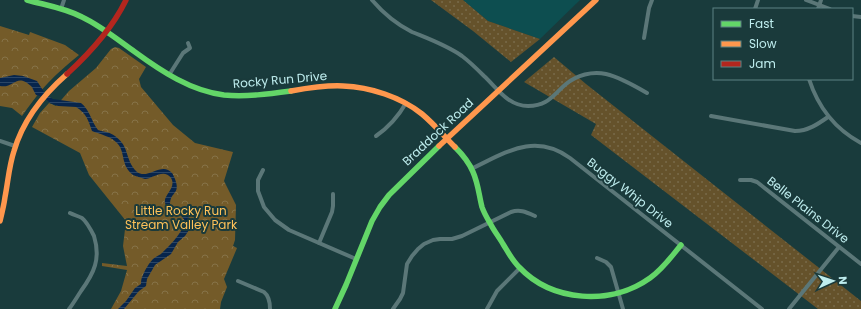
<svg xmlns="http://www.w3.org/2000/svg" width="861" height="309" font-family="Poppins,sans-serif">
	<style>
		.built { fill: #0d4e50 }
		.grass { fill: url(#grass-dots) }
		.forest { fill: url(#forest-crowns) }
		.water { fill: url(#water-rules) }
		.lines { fill: none; stroke-linecap: round; stroke-linejoin: round }
		.street { stroke: #5b7778; stroke-width: 4 }
		.fast { stroke: #63d668; stroke-width: 5.5 }
		.slow { stroke: #ff974d; stroke-width: 5.5 }
		.jam { stroke: #b3261e; stroke-width: 5.5 }
		.labels { text-anchor: middle; stroke-width: 4; stroke-linejoin: round; paint-order: stroke }
		.street-label { font-size: 12px; fill: #beedee; stroke: #1a3a3b }
		.park-label { font-size: 12px; fill: #fec159; stroke: #1a3a3b }
	</style>
	<defs>
		<pattern id="grass-dots" width="8" height="8" patternUnits="userSpaceOnUse"><rect width="8" height="8" fill="#65522b"/><path d="M2 2h.1M6 6h.1" fill="none" stroke="#796b4a" stroke-width="1.8" stroke-linecap="round"/></pattern>
		<pattern id="forest-crowns" width="20" height="18" patternUnits="userSpaceOnUse"><rect width="20" height="18" fill="#745b29"/><path d="M2 6a3 3 0 1 1 6 0M12 15a3 3 0 1 1 6 0" fill="none" stroke="#867348"/></pattern>
		<pattern id="water-rules" width="6" height="5" patternUnits="userSpaceOnUse"><rect width="6" height="5" fill="#07254c"/><path d="M0 2.5h6" fill="none" stroke="#294566"/></pattern>
	</defs>
	<rect width="100%" height="100%" fill="#193b3c"/>
	<path class="built" d="M463 0H580L540 39 488 21Z"/>
	<g class="grass">
		<path d="M431 0H463L488 21 540 39 511 62 473 31Z"/>
		<path d="M554 57 586 84 861 301V309H818L591 135 596 124 524 82Z"/>
	</g>
	<g class="forest">
		<path d="M0 26 29 35 30 32 65 45 79 55C68 64 57 73 48 83 38 93 30 105 22 116L12 108 0 106Z"/>
		<path d="M115 47 119 48 146 67 139 79 141 87 173 125 195 143 233 152 224 181 236 205 235 240 233 246 237 248 224 279 227 287 221 302 220 309H111L121 291 127 270 102 266V263L127 266 123 246 126 221 89 175 80 153 32 127 40 113 49 103 56 106 69 91 96 68 111 49Z"/>
	</g>
	<path class="water" d="M14 75 23 76 37 81 46 95 53 99 81 103C90 110 91 121 98 130 104 132 110 132 115 136 119 139 123 143 125 148 128 156 130 166 137 172 148 180 162 161 172 173 173 174 174 177 175 179 181 195 170 191 170 204L175 207 184 211 188 215 191 224V227L185 236 178 242 171 254 155 265 147 279 146 286 139 291 124 309H118L126 301 135 288 141 284C141 282 141 278 143 275 145 270 149 263 153 259 155 257 158 256 161 254 169 246 183 233 185 221 183 218 182 216 179 214 175 210 167 210 165 203 163 195 177 188 171 178 164 168 152 179 145 179 141 178 136 176 133 175 120 165 126 152 117 143 112 137 100 134 92 131 88 120 87 114 76 107L58 106 50 103 44 97 36 95C34 92 33 88 31 86 16 72 14 89 0 86V78Z"/>
	<g class="lines">
		<g class="street">
			<path d="M372 0C383 13 396 24 412 32 429 39 446 45 462 56 470 62 477 69 484 76 497 88 508 106 528 106 548 106 553 95 566 84 577 75 592 71 606 74 619 77 635 86 647 93"/>
			<path d="M806 0 830 9"/>
			<path d="M61 9 64 0"/>
			<path d="M755 9 758 0"/>
			<path d="M818 9 821 0"/>
			<path d="M852 16 861 17"/>
			<path d="M644 38 649 8 652 0"/>
			<path d="M169 75 183 53 190 48 188 43"/>
			<path d="M809 79C818 107 835 129 861 143"/>
			<path d="M711 116 795 131C808 131 818 124 828 117"/>
			<path d="M376 136C389 127 398 117 406 103"/>
			<path d="M0 141 15 146"/>
			<path d="M471 169C505 153 534 132 570 158L762 309"/>
			<path d="M263 170 258 180V191L264 207 275 220 289 230 356 259"/>
			<path d="M740 180H751L757 182 861 264"/>
			<path d="M319 243 332 212 333 206V194"/>
			<path d="M597 258 606 262 611 267 623 309"/>
			<path d="M238 281 264 292C269 296 270 303 270 309"/>
			<path d="M69 309C73 304 77 297 81 291 94 273 101 259 94 236 91 230 87 222 82 218 78 216 74 215 70 213"/>
			<path d="M393 309 400 299 403 293 407 264 412 256 418 249 424 244 433 240 440 239H452L462 236 511 212C520 209 526 212 535 216"/>
			<path d="M487 309 497 291 520 268"/>
			<path d="M789 309 839 247"/>
		</g>
		<g class="fast">
			<path d="M27 0C45 5 65 8 82 17 101 26 118 40 135 52 161 71 191 91 224 95 246 97 269 94 291 91"/>
			<path d="M455 147C462 154 469 162 473 172 478 183 479 195 482 207 484 213 487 218 490 223 494 231 499 237 503 244 508 252 512 260 519 267 552 302 611 306 650 278 663 269 671 257 681 245"/>
			<path d="M335 309 346 285 372 221 380 207 389 195 439 146"/>
		</g>
		<g class="slow">
			<path d="M291 91C308 88 325 85 343 86 370 87 401 97 422 114 434 124 444 136 455 147"/>
			<path d="M439 146 596 0"/>
			<path d="M0 221C2 213 4 205 5 197 8 182 9 166 14 151 23 120 43 95 67 74"/>
		</g>
		<path class="jam" d="M67 74C91 52 112 29 126 0"/>
	</g>
	<g class="labels">
		<g class="street-label">
			<text transform="translate(280 80) rotate(-5)" y="4">Rocky Run Drive</text>
			<text transform="translate(438 132) rotate(-43)" y="4">Braddock Road</text>
			<text transform="translate(630 193) rotate(38)" y="4">Buggy Whip Drive</text>
			<text transform="translate(808 210) rotate(38)" y="4">Belle Plains Drive</text>
		</g>
		<g class="park-label">
			<text x="181" y="215">Little Rocky Run<tspan x="181" dy="14">Stream Valley Park</tspan></text>
		</g>
	</g>
	<rect x="713" y="8" width="140" height="72" fill="#1a3a3b" stroke="#5c8283"/>
	<rect x="721" y="21" width="20" height="6" fill="#63d668" stroke="#5c8283"/>
	<text x="749" y="28" font-size="12" fill="#beedee">Fast</text>
	<rect x="721" y="41" width="20" height="6" fill="#ff974d" stroke="#5c8283"/>
	<text x="749" y="48" font-size="12" fill="#beedee">Slow</text>
	<rect x="721" y="61" width="20" height="6" fill="#b3261e" stroke="#5c8283"/>
	<text x="749" y="68" font-size="12" fill="#beedee">Jam</text>
	<g transform="translate(833 281) rotate(87)" stroke="#1a3a3b" stroke-width="3" paint-order="stroke">
	<path d="M0-3L7 15L0 10L-7 15Z" fill="#beedee"/>
	<text y="-6" font-size="11" font-weight="bold" text-anchor="middle" fill="#beedee">N</text>
	</g>
</svg>
